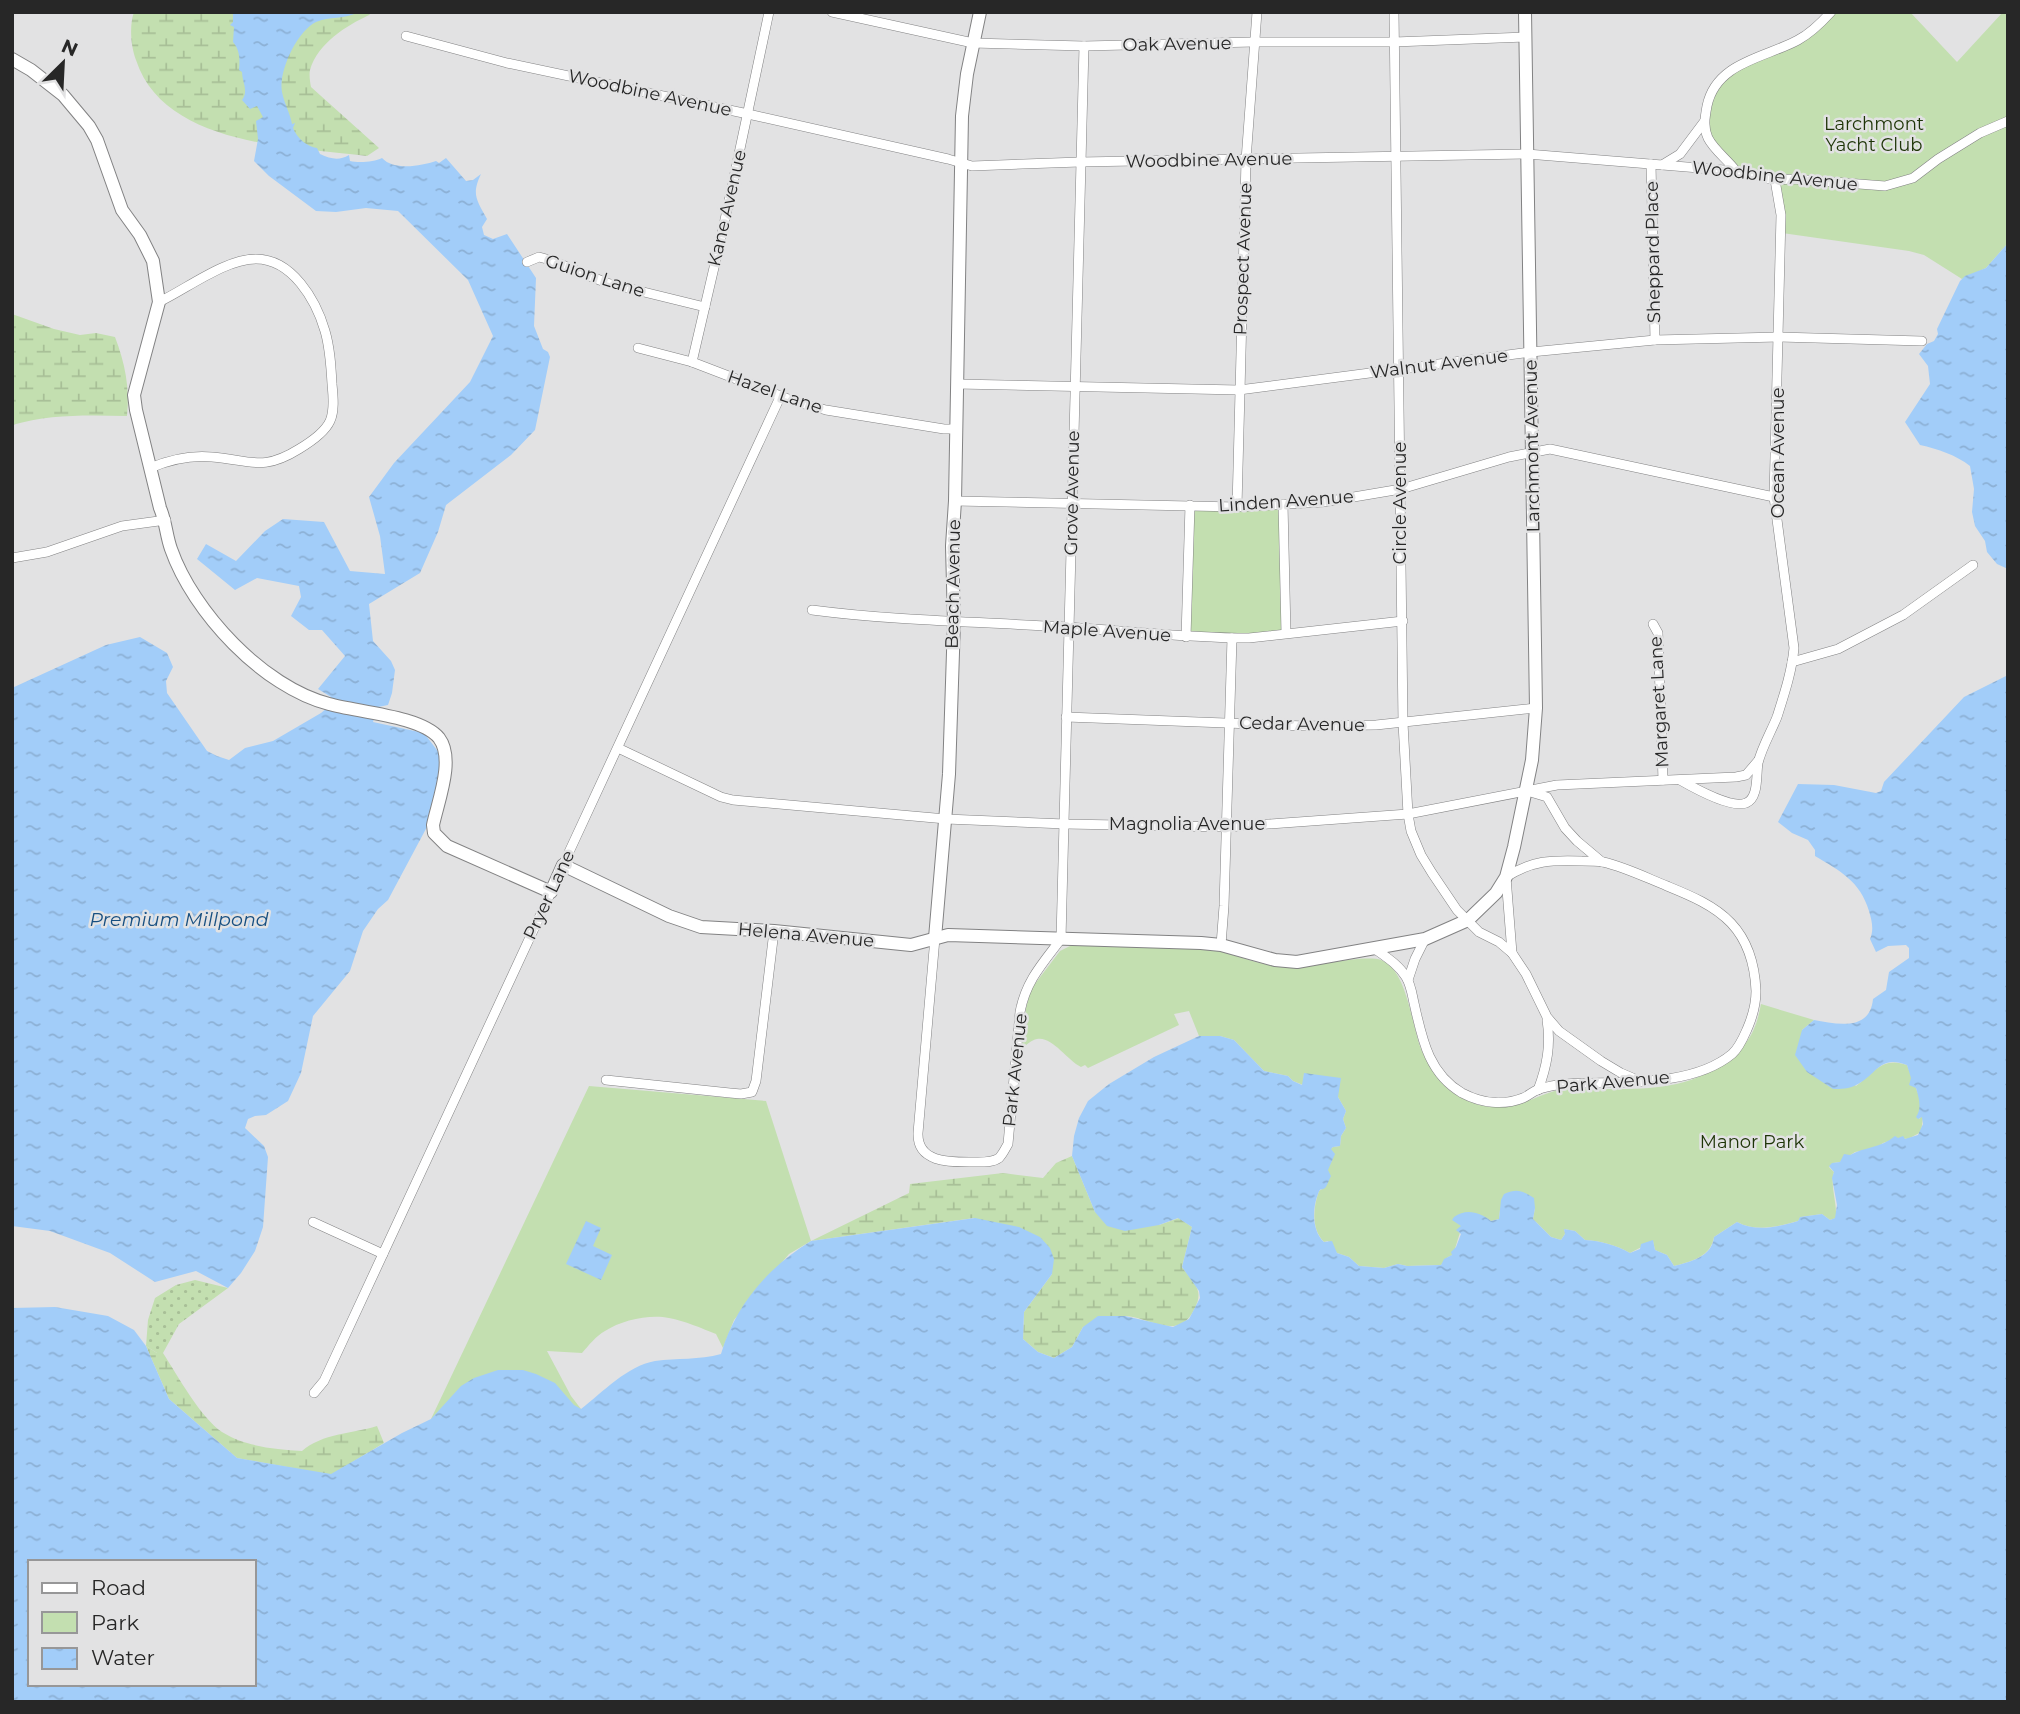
<svg xmlns="http://www.w3.org/2000/svg" width="2020" height="1714" font-family="Montserrat,sans-serif">
	<style>
		.grass { fill: url(#grass-dots) }
		.wetland { fill: url(#wetland-marsh) }
		.park { fill: #c3dfb0 }
		.water { fill: url(#water-ripples); fill-rule: evenodd }
		.lines { fill: none; stroke-linecap: round; stroke-linejoin: round }
		.street-casing { stroke: #828283; stroke-width: 10 }
		.secondary-casing { stroke: #828283; stroke-width: 14 }
		.street { stroke: #fff; stroke-width: 9 }
		.secondary { stroke: #fff; stroke-width: 12 }
		.labels { text-anchor: middle; stroke-width: 5; stroke-linejoin: round; paint-order: stroke }
		.street-label { font-size: 18px; fill: #272727; stroke: #e2e2e3 }
		.park-label { font-size: 18px; fill: #1d3406; stroke: #e2e2e3 }
		.water-label { font-size: 19px; font-style: italic; fill: #174f81; stroke: #e2e2e3 }
	</style>
	<defs>
		<pattern id="grass-dots" width="8" height="8" patternUnits="userSpaceOnUse" patternTransform="scale(1.75)"><rect width="8" height="8" fill="#c3dfb0"/><path d="M2 2h.1M6 6h.1" fill="none" stroke="#a8bf97" stroke-width="1.8" stroke-linecap="round"/></pattern>
		<pattern id="wetland-marsh" width="20" height="14" patternUnits="userSpaceOnUse" patternTransform="scale(1.75)"><rect width="20" height="14" fill="#c3dfb0"/><path d="M1 5h8M5 5V1M11 12h8M15 12V8" fill="none" stroke="#a8bf97"/></pattern>
		<pattern id="water-ripples" width="26" height="14" patternUnits="userSpaceOnUse" patternTransform="scale(1.75)"><rect width="26" height="14" fill="#a2cdf9"/><path d="M2 4q2-2 4 0t4 0M15 11q2-2 4 0t4 0" fill="none" stroke="#8cb0d5"/></pattern>
	</defs>
	<rect width="100%" height="100%" fill="#e2e2e3"/>
	<path class="grass" d="M195 1280 228 1288 179 1324 163 1353H157L146 1346 148 1320 155 1298 176 1285Z"/>
	<g class="wetland">
		<path d="M134 12H372L369 15C346 26 318 43 310 70 309 75 310 82 311 87L379 148 367 156C293 147 164 146 136 60 131 47 129 26 134 12Z"/>
		<path d="M12 314 54 329 80 335 96 333 115 337C125 363 130 388 127 416 87 415 50 414 12 425Z"/>
		<path d="M1072 1156 1095 1212 1159 1225 1179 1218 1192 1227 1182 1267C1194 1284 1205 1289 1194 1310 1178 1341 1151 1318 1126 1316 1113 1316 1096 1324 1083 1327L1072 1347 1054 1358 1038 1352 1023 1339 1024 1312 1052 1274 974 1218 811 1241 909 1193 910 1184 1003 1173 1043 1178 1056 1163Z"/>
		<path d="M146 1346 157 1353H163C178 1376 200 1417 222 1432 246 1447 275 1449 302 1451 323 1433 351 1434 377 1426L384 1443 331 1475 237 1458 169 1399Z"/>
	</g>
	<g class="park">
		<path d="M1833 12H1910L1957 62 2003 12H2008V243L1986 268 1962 279 1924 255 1909 251 1782 233 1775 179 1737 169 1709 136 1711 95 1725 77 1793 44Z"/>
		<path d="M1280 507 1283 631 1245 635 1189 633 1193 508Z"/>
		<path d="M1076 943C1108 945 1139 946 1171 948 1185 948 1200 947 1214 950 1238 955 1260 966 1286 967 1309 968 1365 954 1381 960 1407 969 1412 1026 1421 1049 1428 1065 1438 1082 1452 1092 1480 1111 1502 1110 1533 1099 1542 1095 1553 1091 1563 1089 1573 1088 1585 1089 1595 1089 1642 1089 1683 1091 1723 1064 1747 1047 1756 1032 1761 1004L1814 1020 1802 1030 1856 1086C1874 1072 1883 1056 1907 1065L1919 1096 1921 1107 1919 1119 1922 1116 1923 1118 1921 1132 1908 1139 1898 1138 1883 1143 1876 1148 1855 1152 1840 1162 1833 1163 1829 1167 1834 1172C1830 1186 1837 1202 1836 1218L1830 1220 1822 1214 1801 1217 1798 1221C1777 1227 1756 1232 1737 1222L1714 1237C1711 1257 1690 1262 1674 1266L1667 1255 1655 1250 1653 1241 1630 1253C1616 1245 1601 1241 1585 1240L1575 1231 1564 1229 1565 1234 1561 1240 1551 1237 1533 1219 1535 1208 1500 1210 1499 1219 1491 1221 1487 1218 1462 1226 1453 1255 1448 1257 1441 1265 1407 1266 1398 1264 1384 1268 1359 1266 1349 1257 1337 1253 1328 1241 1324 1242C1311 1229 1313 1207 1319 1191 1334 1182 1324 1178 1328 1167 1330 1164 1332 1161 1333 1158L1330 1149 1333 1147 1340 1146 1341 1136 1346 1128 1343 1119 1346 1111 1338 1097 1304 1074 1303 1085 1293 1081 1288 1076 1264 1071 1234 1040 1220 1036H1199L1189 1011 1174 1014 1179 1025 1088 1068 1085 1065 1081 1067C1067 1060 1052 1036 1037 1039 1031 1040 1027 1045 1022 1048L1026 1008 1031 989 1060 951Z"/>
		<path d="M589 1086 766 1101 811 1241 789 1254 734 1320 723 1348 716 1334C701 1328 685 1321 669 1318 650 1314 622 1320 605 1331 596 1336 589 1345 582 1353L547 1351 571 1396 581 1409 431 1419Z"/>
	</g>
	<g class="water">
		<path d="M233 12H358C345 20 329 16 316 22 297 31 278 72 282 92 284 103 290 113 292 124L295 123 293 128C297 138 307 147 317 148L320 154C331 159 339 161 349 155L350 161C359 163 374 162 382 158 394 171 421 166 436 161L439 163 446 158 466 181 473 180 481 174C471 195 477 200 487 219L482 227 484 235 493 239 507 234 536 278 534 326 543 349 548 352 550 357 535 430 511 455 446 505 438 532 420 573 369 604 373 641 391 661 395 670 392 693 388 705 378 707 373 722 424 733 443 758 428 825 388 900 378 909 363 931 350 971 313 1016 301 1073 288 1101 266 1115 255 1116 248 1119 245 1128 264 1146 268 1157 263 1227 255 1251 241 1273 228 1288 196 1271 155 1282 110 1253 50 1231 12 1226V688L106 645 140 637 167 653 173 667 166 681 167 693 207 751 217 756 229 760 245 748 273 741 321 713 327 708 331 697 318 689 345 656 322 630H309L291 616 301 597 299 586 257 578 235 590 197 559 206 544 236 561 265 531 283 519 324 522 350 571 385 574 380 536 369 497 394 463 470 382 493 336 468 280 398 211 366 208 336 212 316 211 269 176 254 161 258 139 256 121 263 117 257 106 250 109 242 100C249 91 242 82 242 72L239 70C240 60 240 50 233 42L234 27 230 25 233 22Z"/>
		<path d="M2008 243V569L1997 564 1987 552 1985 541 1975 526 1972 512 1974 489 1970 466C1956 455 1938 449 1920 445L1905 422 1930 384 1928 366 1919 354 1927 344 1934 341 1938 334 1937 329 1960 281 1965 276 1986 268Z"/>
		<path d="M2008 675V1702H12V1308L55 1307 108 1316 134 1330 146 1346 169 1399 237 1458 331 1474 402 1433 431 1419 461 1386 474 1378 498 1370H523L536 1374 555 1383 574 1405 581 1409C603 1392 627 1366 655 1361 677 1358 699 1360 721 1354 735 1306 768 1267 811 1241L975 1218 1019 1227 1040 1237 1050 1248 1054 1259 1052 1274 1024 1312 1023 1339 1038 1352 1054 1358 1072 1347 1083 1327 1098 1316H1125L1173 1327 1189 1319 1200 1298 1199 1291 1182 1267 1192 1227 1178 1218 1159 1225 1125 1231 1107 1226 1095 1212 1072 1156 1074 1136 1079 1118 1088 1101 1109 1084 1154 1057 1199 1036H1220L1234 1040 1264 1071 1288 1076 1293 1081 1302 1085 1304 1073 1341 1078 1338 1097 1346 1111 1343 1119 1346 1128 1341 1136 1340 1146 1333 1147 1331 1149 1335 1154 1328 1170 1331 1176C1330 1178 1327 1185 1326 1187 1321 1192 1321 1186 1318 1194 1312 1209 1312 1231 1324 1242L1332 1241 1337 1253 1349 1257 1359 1266 1384 1268 1398 1264 1407 1266 1441 1265 1444 1259 1452 1255 1451 1252 1456 1247 1461 1234 1456 1230 1461 1226 1452 1220 1454 1217C1466 1208 1480 1212 1491 1221L1499 1219 1501 1200 1504 1194C1518 1188 1522 1191 1534 1198L1535 1208 1533 1219 1551 1237 1561 1240 1565 1234 1564 1229 1575 1231 1585 1240C1601 1241 1616 1245 1630 1253L1640 1249 1641 1244 1653 1240 1655 1250 1667 1255 1674 1266C1690 1262 1712 1257 1714 1237L1737 1222C1756 1232 1778 1227 1798 1221L1800 1217 1822 1214 1830 1220 1835 1218 1837 1205 1832 1178 1834 1172 1829 1166 1832 1163 1840 1162 1844 1154 1850 1155C1864 1147 1881 1148 1895 1136L1898 1138 1903 1136 1905 1139 1918 1135 1923 1124 1922 1117 1918 1119 1916 1117C1922 1109 1919 1098 1916 1088L1909 1085 1911 1078 1907 1065C1879 1054 1877 1075 1856 1085 1850 1089 1840 1089 1833 1089L1807 1072 1795 1055 1802 1030 1814 1020C1836 1024 1870 1032 1873 999L1886 990 1889 972 1909 958V948L1906 945 1888 946 1876 952 1870 939C1874 930 1872 921 1869 911 1860 881 1840 871 1815 856V850L1808 840 1792 833 1778 822 1798 784 1834 785 1876 793 1881 791 1884 782 1964 697ZM30 1562H254V1684H30Z"/>
		<path d="M586 1221 601 1228 593 1246 612 1255 601 1280 566 1264Z"/>
	</g>
	<g class="lines">
		<defs>
			<g id="street">
				<path d="M832 12 973 43 1084 46 1254 42H1394L1526 37"/>
				<path d="M1394 12 1403 723 1408 814 1411 831 1421 855 1432 873 1457 910 1479 932 1499 942 1512 953 1526 974 1547 1017 1559 1031 1601 1061 1621 1073 1642 1082"/>
				<path d="M406 36 507 63 748 114 948 159 972 166 1080 162 1527 154 1736 171 1775 180 1794 179 1885 186 1913 178 1938 159 1980 133 2008 121"/>
				<path d="M1651 164 1655 340"/>
				<path d="M1662 165 1680 154 1704 122"/>
				<path d="M1736 171C1727 159 1714 150 1708 138 1703 127 1705 117 1707 106 1716 62 1765 58 1798 40 1811 33 1821 23 1831 12"/>
				<path d="M527 262 539 257 550 260 607 283 705 307"/>
				<path d="M638 348 692 362 796 402 826 410 944 429H956"/>
				<path d="M692 362 723 229 769 12"/>
				<path d="M957 384 1239 390 1531 352 1655 340 1779 337 1922 341"/>
				<path d="M150 468C169 460 191 455 212 457 251 460 262 472 299 449 309 443 325 432 330 421 335 410 333 395 332 384 331 366 330 348 325 331 316 300 292 259 256 259 225 259 188 288 159 302"/>
				<path d="M955 501 1237 507 1324 502 1401 489 1509 457 1550 449 1774 497"/>
				<path d="M1283 504 1286 633"/>
				<path d="M1237 507 1246 160 1257 12"/>
				<path d="M12 558 47 552 122 526 166 520"/>
				<path d="M812 610C896 621 982 622 1067 627 1128 631 1188 638 1249 638L1403 621"/>
				<path d="M1653 624 1658 633 1663 780"/>
				<path d="M1186 637 1190 505"/>
				<path d="M1792 662 1838 649 1903 615 1973 565"/>
				<path d="M1066 717 1306 726 1376 725 1536 708"/>
				<path d="M618 748 721 797 733 800 946 819 1065 824 1227 827 1408 814 1557 785 1736 777 1746 775 1758 761"/>
				<path d="M1680 780C1694 788 1732 809 1746 803 1759 798 1756 774 1758 763 1762 747 1771 732 1777 717 1784 695 1792 671 1794 648L1774 497 1781 215 1775 180"/>
				<path d="M1527 791 1547 797 1565 828 1577 841 1602 862"/>
				<path d="M563 865 781 395"/>
				<path d="M935 938 918 1133C917 1163 950 1162 972 1162 981 1162 992 1163 999 1158 1003 1154 1005 1149 1008 1144L1020 1012C1026 981 1042 964 1061 939L1084 46"/>
				<path d="M1221 945 1224 906 1232 638"/>
				<path d="M1375 949C1386 957 1399 965 1406 977 1411 985 1412 994 1414 1003 1422 1038 1428 1073 1462 1093 1481 1103 1503 1106 1523 1098 1528 1096 1532 1092 1537 1090 1553 1084 1573 1083 1589 1083 1634 1082 1696 1084 1732 1054 1740 1047 1744 1036 1748 1027 1753 1015 1756 1004 1756 991 1755 967 1748 941 1731 923 1714 905 1689 895 1667 886 1647 878 1625 867 1603 862 1596 861 1589 861 1582 861 1551 860 1533 860 1506 877L1512 953"/>
				<path d="M1408 980 1415 959 1425 939"/>
				<path d="M606 1080 730 1093 741 1094 752 1092 756 1081 774 931"/>
				<path d="M1538 1090C1547 1066 1551 1045 1547 1020"/>
				<path d="M313 1222 383 1254"/>
				<path d="M314 1393 324 1381 551 892"/>
			</g>
			<g id="secondary">
				<path d="M12 59 31 70 63 95 89 126 97 140 122 210 140 235 153 261 159 302 134 395 136 410 160 508C166 522 166 535 171 549 193 612 263 687 329 704 357 712 421 716 439 738 455 759 438 801 433 825L434 833 447 846 551 892 563 865 669 916 701 927 774 931 911 945 948 935 1201 943 1221 945 1275 960 1297 962 1425 939 1468 920 1496 893 1506 877 1514 847 1532 760 1536 708 1525 12"/>
				<path d="M935 938 949 774 954 622 952 546 955 501 962 116 967 74 980 12"/>
			</g>
		</defs>
		<use href="#street" class="street-casing"/>
		<use href="#secondary" class="secondary-casing"/>
		<use href="#street" class="street"/>
		<use href="#secondary" class="secondary"/>
	</g>
	<g class="labels">
		<g class="street-label">
			<text transform="translate(1177 44) rotate(-1)" y="6">Oak Avenue</text>
			<text transform="translate(650 93) rotate(12)" y="6">Woodbine Avenue</text>
			<text transform="translate(1209 160) rotate(-1)" y="6">Woodbine Avenue</text>
			<text transform="translate(1775 176) rotate(6)" y="6">Woodbine Avenue</text>
			<text transform="translate(727 208) rotate(-77)" y="6">Kane Avenue</text>
			<text transform="translate(1653 252) rotate(-91)" y="6">Sheppard Place</text>
			<text transform="translate(1243 259) rotate(-88)" y="6">Prospect Avenue</text>
			<text transform="translate(595 276) rotate(18)" y="6">Guion Lane</text>
			<text transform="translate(1439 364) rotate(-7)" y="6">Walnut Avenue</text>
			<text transform="translate(775 392) rotate(19)" y="6">Hazel Lane</text>
			<text transform="translate(1532 446) rotate(-91)" y="6">Larchmont Avenue</text>
			<text transform="translate(1778 453) rotate(-90)" y="6">Ocean Avenue</text>
			<text transform="translate(1072 493) rotate(-89)" y="6">Grove Avenue</text>
			<text transform="translate(1286 501) rotate(-4)" y="6">Linden Avenue</text>
			<text transform="translate(1400 503) rotate(-90)" y="6">Circle Avenue</text>
			<text transform="translate(953 584) rotate(-89)" y="6">Beach Avenue</text>
			<text transform="translate(1107 631) rotate(4)" y="6">Maple Avenue</text>
			<text transform="translate(1659 702) rotate(-93)" y="6">Margaret Lane</text>
			<text transform="translate(1302 724) rotate(1)" y="6">Cedar Avenue</text>
			<text x="1187" y="830">Magnolia Avenue</text>
			<text transform="translate(549 895) rotate(-65)" y="6">Pryer Lane</text>
			<text transform="translate(806 935) rotate(5)" y="6">Helena Avenue</text>
			<text transform="translate(1015 1070) rotate(-84)" y="6">Park Avenue</text>
			<text transform="translate(1613 1082) rotate(-5)" y="6">Park Avenue</text>
		</g>
		<g class="park-label">
			<text x="1874" y="130">Larchmont<tspan x="1874" dy="21">Yacht Club</tspan></text>
			<text x="1752" y="1148">Manor Park</text>
		</g>
		<g class="water-label">
			<text x="179" y="926">Premium Millpond</text>
		</g>
	</g>
	<rect width="2020" height="1714" fill="none" stroke="#272727" stroke-width="28"/>
	<rect x="28" y="1560" width="228" height="126" fill="#e2e2e3" stroke="#979798" stroke-width="2"/>
	<rect x="42" y="1583" width="35" height="10" fill="#ffffff" stroke="#979798" stroke-width="2"/>
	<text x="91" y="1595" font-size="21" fill="#272727">Road</text>
	<rect x="42" y="1612" width="35" height="21" fill="#c3dfb0" stroke="#979798" stroke-width="2"/>
	<text x="91" y="1630" font-size="21" fill="#272727">Park</text>
	<rect x="42" y="1648" width="35" height="21" fill="url(#water-ripples)" stroke="#979798" stroke-width="2"/>
	<text x="91" y="1665" font-size="21" fill="#272727">Water</text>
	<g transform="translate(63 63) rotate(24)" stroke="#e2e2e3" stroke-width="5" paint-order="stroke">
	<path d="M0-5L12 26L0 18L-12 26Z" fill="#272727"/>
	<text y="-10" font-size="19" font-weight="bold" text-anchor="middle" fill="#272727">N</text>
	</g>
</svg>
